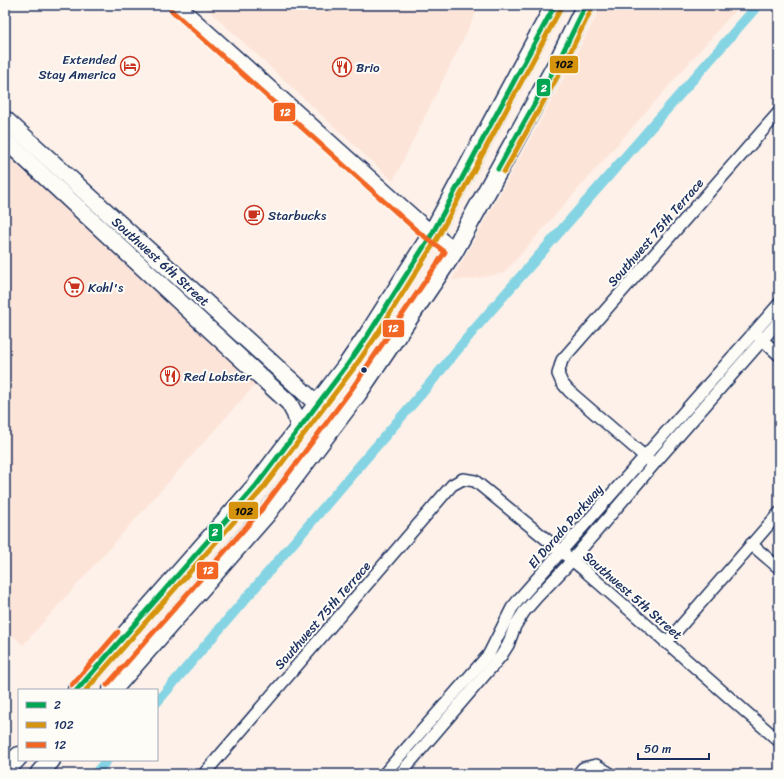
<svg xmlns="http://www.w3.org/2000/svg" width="784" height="779" font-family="Sriracha,sans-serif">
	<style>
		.built { fill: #fde4d8 }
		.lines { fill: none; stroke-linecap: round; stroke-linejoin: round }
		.canal { stroke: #85d4e3; stroke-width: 10 }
		.street-casing { stroke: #1b2f5e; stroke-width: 14 }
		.secondary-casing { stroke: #1b2f5e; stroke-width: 19 }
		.primary-casing { stroke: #1b2f5e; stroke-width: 21 }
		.street { stroke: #fdfcf7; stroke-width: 11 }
		.secondary { stroke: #fdfcf7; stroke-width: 16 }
		.primary { stroke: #fdfcf7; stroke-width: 18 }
		.bus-1-casing { stroke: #fdfcf7; stroke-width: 8 }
		.bus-2-casing { stroke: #fdfcf7; stroke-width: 8 }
		.bus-3-casing { stroke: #fdfcf7; stroke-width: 8 }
		.bus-1 { stroke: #00a651; stroke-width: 5 }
		.bus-2 { stroke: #d6940e; stroke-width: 5 }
		.bus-3 { stroke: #f26522; stroke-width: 5 }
		.bus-dot { fill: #1b2f5e; stroke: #fdfcf7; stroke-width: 1.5 }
		.labels { text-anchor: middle; stroke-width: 4; stroke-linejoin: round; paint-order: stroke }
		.poi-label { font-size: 13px; fill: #1b2f5e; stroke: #fdfcf7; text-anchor: start }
		.street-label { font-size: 13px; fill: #1b2f5e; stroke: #fdfcf7 }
		.line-badge { stroke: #fdfcf7; stroke-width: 1.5 }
		.badge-label { font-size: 11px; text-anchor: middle; font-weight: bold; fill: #fff }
		.pale-badge-label { font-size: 11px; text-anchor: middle; font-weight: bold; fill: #111 }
	</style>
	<rect width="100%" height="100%" fill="#fdf1e9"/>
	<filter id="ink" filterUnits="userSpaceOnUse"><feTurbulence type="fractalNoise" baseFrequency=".025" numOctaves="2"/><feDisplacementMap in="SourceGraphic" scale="8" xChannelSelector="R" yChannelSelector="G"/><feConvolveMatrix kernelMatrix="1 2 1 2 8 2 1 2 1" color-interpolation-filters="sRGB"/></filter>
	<g filter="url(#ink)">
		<g class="built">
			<path d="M203 5H480L393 181Z"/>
			<path d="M602 5H740L504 273 473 279 452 280 557 91Z"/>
			<path d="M5 147 262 377 23 645 5 629Z"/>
		</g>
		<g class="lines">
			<g class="canal">
				<path d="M157 702 427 387 473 331 758 5"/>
				<path d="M95 774 107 760"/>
			</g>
			<defs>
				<g id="street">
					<path d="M757 335 779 355"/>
					<path d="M650 461 569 391 562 383 558 374 562 360 779 112"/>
					<path d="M751 544 779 568"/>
					<path d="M666 643 779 513"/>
					<path d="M204 774 452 485 463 479 475 481 584 570 779 741"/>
					<path d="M384 774 489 654 512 608 520 598 779 304"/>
					<path d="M400 774 501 656 508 645 515 626 524 612 537 597 565 568 654 464 779 321"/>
					<path d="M578 774 583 768 596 765 611 774"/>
				</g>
				<g id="secondary">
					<path d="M176 5 421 225 454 251"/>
					<path d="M5 119 317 404"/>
					<path d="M5 140 289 403 295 414 299 428"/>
				</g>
				<g id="primary">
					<path d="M77 690 255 487 348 364 368 335 432 234 555 5"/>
					<path d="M112 690 267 513 357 394 454 251 558 62 586 5"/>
					<path d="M5 771 19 756"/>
					<path d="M39 774 51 760"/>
				</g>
			</defs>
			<use href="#street" class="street-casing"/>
			<use href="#secondary" class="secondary-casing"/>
			<use href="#primary" class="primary-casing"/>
			<use href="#street" class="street"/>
			<use href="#secondary" class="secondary"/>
			<use href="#primary" class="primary"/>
			<defs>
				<g id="bus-1">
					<path d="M498 169 558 62 586 5"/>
					<path d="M77 690 255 487 348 364 368 335 432 234 555 5"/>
				</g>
				<g id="bus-2">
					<path d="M504 172 564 65 592 8"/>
					<path d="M86 690 260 492 354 368 374 339 438 237 561 8"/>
				</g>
				<g id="bus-3">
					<path d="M72 685 118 632"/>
					<path d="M107 685 262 509 351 390 445 252 416 230 171 10"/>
				</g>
			</defs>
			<use href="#bus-1" class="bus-1-casing"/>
			<use href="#bus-2" class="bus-2-casing"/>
			<use href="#bus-3" class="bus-3-casing"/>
			<use href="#bus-1" class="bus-1"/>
			<use href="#bus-2" class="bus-2"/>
			<use href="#bus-3" class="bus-3"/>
		</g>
	</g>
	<defs>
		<symbol id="hotel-ring" viewBox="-11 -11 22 22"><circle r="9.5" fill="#fdfcf7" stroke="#c8321e" stroke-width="1.5"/><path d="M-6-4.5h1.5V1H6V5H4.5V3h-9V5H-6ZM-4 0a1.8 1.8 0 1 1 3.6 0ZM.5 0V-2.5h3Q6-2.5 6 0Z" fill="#c8321e"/></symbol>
		<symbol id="restaurant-ring" viewBox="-11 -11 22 22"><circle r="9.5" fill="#fdfcf7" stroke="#c8321e" stroke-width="1.5"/><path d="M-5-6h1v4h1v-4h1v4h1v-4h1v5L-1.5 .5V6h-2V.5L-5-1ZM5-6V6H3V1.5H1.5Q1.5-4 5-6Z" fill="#c8321e"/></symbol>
		<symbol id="cafe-ring" viewBox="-11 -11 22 22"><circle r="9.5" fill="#fdfcf7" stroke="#c8321e" stroke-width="1.5"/><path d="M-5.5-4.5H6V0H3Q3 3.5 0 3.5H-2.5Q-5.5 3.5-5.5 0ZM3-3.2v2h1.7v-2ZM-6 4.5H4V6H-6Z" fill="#c8321e"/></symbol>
		<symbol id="supermarket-ring" viewBox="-11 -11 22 22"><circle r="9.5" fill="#fdfcf7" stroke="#c8321e" stroke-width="1.5"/><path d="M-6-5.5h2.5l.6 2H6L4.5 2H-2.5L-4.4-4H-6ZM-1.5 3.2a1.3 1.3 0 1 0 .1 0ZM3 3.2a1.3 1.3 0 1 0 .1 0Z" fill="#c8321e"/></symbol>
	</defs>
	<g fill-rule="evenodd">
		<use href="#hotel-ring" x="119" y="55" width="22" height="22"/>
		<use href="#restaurant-ring" x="331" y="56" width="22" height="22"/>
		<use href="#cafe-ring" x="243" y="204" width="22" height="22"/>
		<use href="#supermarket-ring" x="63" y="276" width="22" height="22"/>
		<use href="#restaurant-ring" x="159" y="365" width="22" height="22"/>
	</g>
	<circle class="bus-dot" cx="364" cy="370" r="3.5"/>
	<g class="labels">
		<g class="poi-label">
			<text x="116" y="64" text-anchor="end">Extended<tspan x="116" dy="15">Stay America</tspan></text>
			<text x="356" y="72">Brio</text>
			<text x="268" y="220">Starbucks</text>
			<text x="88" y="292">Kohl's</text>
			<text x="184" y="381">Red Lobster</text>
		</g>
		<g class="street-label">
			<text transform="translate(655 232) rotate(-49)" y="5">Southwest 75th Terrace</text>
			<text transform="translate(161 261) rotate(42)" y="5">Southwest 6th Street</text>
			<text transform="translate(565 526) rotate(-49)" y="5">El Dorado Parkway</text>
			<text transform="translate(633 595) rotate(41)" y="5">Southwest 5th Street</text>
			<text transform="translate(322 615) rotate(-49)" y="5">Southwest 75th Terrace</text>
		</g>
	</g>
	<g class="line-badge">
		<rect x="549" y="55" width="30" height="19" rx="4" fill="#d6940e"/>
		<rect x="536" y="78" width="15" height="19" rx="4" fill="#00a651"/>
		<rect x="273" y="102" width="23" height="20" rx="4" fill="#f26522"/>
		<rect x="382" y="319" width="23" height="19" rx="4" fill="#f26522"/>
		<rect x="228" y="501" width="31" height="19" rx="4" fill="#d6940e"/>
		<rect x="208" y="523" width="15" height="19" rx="4" fill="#00a651"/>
		<rect x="196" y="561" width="23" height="19" rx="4" fill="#f26522"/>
	</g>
	<g class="badge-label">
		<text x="544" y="92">2</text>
		<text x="285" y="116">12</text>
		<text x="393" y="332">12</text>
		<text x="215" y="536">2</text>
		<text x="208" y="574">12</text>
	</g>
	<g class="pale-badge-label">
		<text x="564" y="68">102</text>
		<text x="244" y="515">102</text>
	</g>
	<rect width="784" height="779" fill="none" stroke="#fdfcf7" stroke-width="20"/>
	<rect x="10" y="10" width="764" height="759" fill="none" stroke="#1b2f5e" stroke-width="1.5" filter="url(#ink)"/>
	<rect x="18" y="689" width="140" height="72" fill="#fdfcf7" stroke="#a3aaba"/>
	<rect x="26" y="702" width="20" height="6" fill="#00a651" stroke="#a3aaba"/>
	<text x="54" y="709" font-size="12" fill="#1b2f5e">2</text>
	<rect x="26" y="722" width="20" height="6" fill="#d6940e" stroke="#a3aaba"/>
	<text x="54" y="729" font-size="12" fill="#1b2f5e">102</text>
	<rect x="26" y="742" width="20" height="6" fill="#f26522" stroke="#a3aaba"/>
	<text x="54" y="749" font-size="12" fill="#1b2f5e">12</text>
	<path d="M638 753v6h71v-6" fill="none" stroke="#1b2f5e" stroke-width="2"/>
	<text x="644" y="753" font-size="12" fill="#1b2f5e" stroke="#fdfcf7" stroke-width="3" paint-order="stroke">50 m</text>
</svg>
